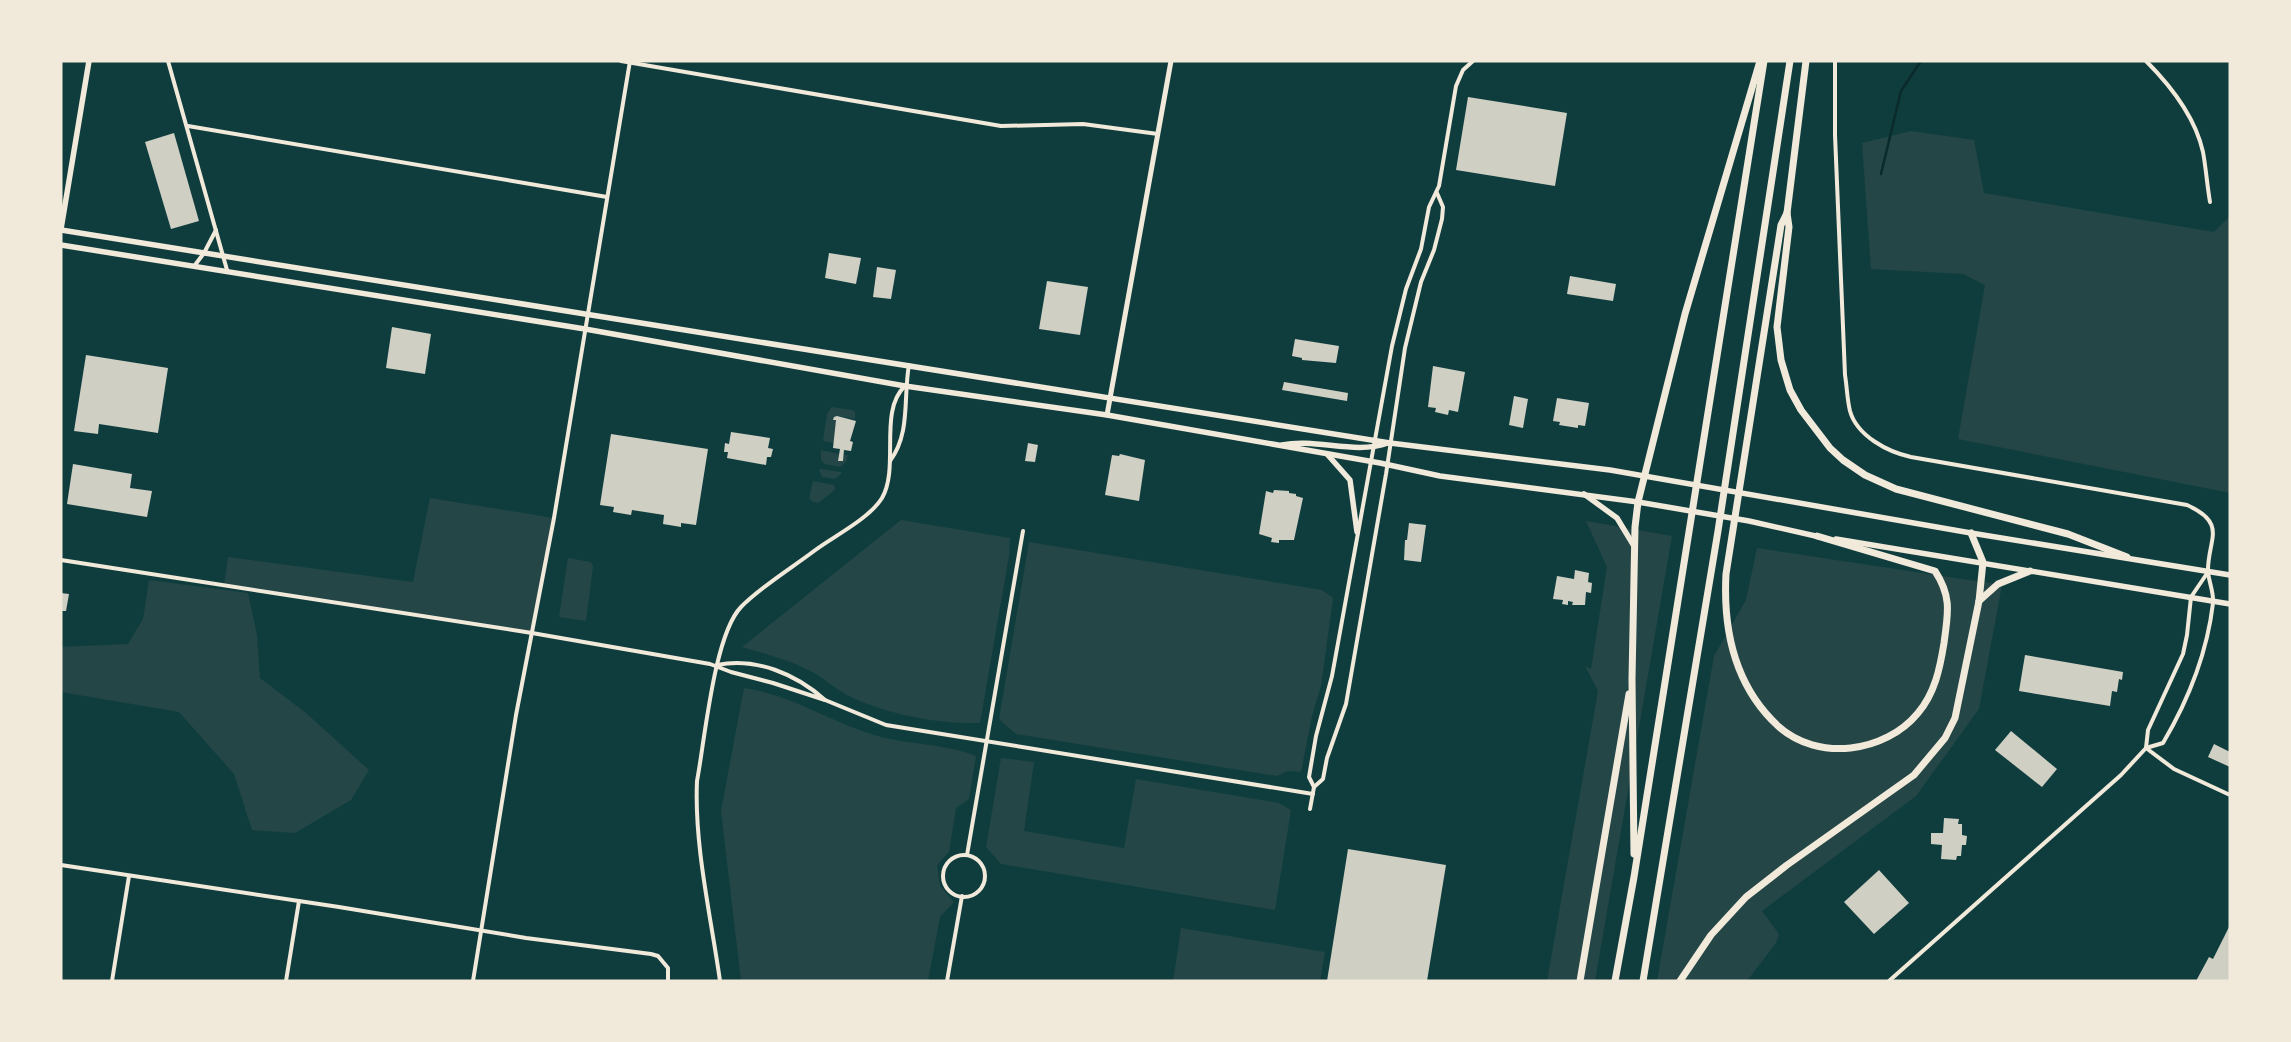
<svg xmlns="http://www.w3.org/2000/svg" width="2291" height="1042" font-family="'Roboto Condensed',sans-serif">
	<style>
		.green { fill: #244646 }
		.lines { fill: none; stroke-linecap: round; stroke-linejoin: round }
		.stream { stroke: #0a2a2b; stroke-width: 2.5 }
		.building { fill: #cfcfc3 }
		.minor { stroke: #f1e9da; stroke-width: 4 }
		.tertiary { stroke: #f1e9da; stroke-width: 5 }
		.secondary { stroke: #f1e9da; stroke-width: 5.5 }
		.motorway { stroke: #f1e9da; stroke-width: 7 }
	</style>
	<rect width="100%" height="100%" fill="#0f3d3e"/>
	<g class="green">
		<path d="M1911 131 1974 140 1984 193 2214 232 2230 216V493L1958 439 1985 285 1963 274 1871 269 1862 143Z"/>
		<path d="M832 407 852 410 855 412V419L837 416 834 443 823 441 827 414Z"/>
		<path d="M821 450 839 454 838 461H843L844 455H848L846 462 840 467 825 464 821 460Z"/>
		<path d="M821 469 841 472 842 473 835 479 822 477 819 470Z"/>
		<path d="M813 481 834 485 835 490 818 503 813 502 809 498Z"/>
		<path d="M430 498 554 518 532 633 224 586 228 557 413 582Z"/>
		<path d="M901 520 1010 538 1009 556 980 723C938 724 891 715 853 698 839 692 827 680 814 673 792 661 766 654 742 647Z"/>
		<path d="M1586 521 1672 536 1595 981H1547L1598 691 1585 666 1591 669 1607 567Z"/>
		<path d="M1029 542 1322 590 1333 598 1321 686 1312 716 1301 772 1288 771 1277 776 1016 734 999 719Z"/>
		<path d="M1757 548 2002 585 1979 709 1916 796 1762 911 1779 934 1776 943 1747 981H1657L1714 656 1746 600Z"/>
		<path d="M568 558 591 562 593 567 586 621 559 617Z"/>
		<path d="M149 580 248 593 257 635 260 678 306 713 369 770 351 800 295 833 252 830 234 774 179 712 61 692V647L128 644 143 619Z"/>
		<path d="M744 688C790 694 830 722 874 735 908 745 943 743 976 756L969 799 956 808 949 852 937 865 940 886 954 902 940 917 928 981H741L721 811Z"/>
		<path d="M1001 758 1034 762 1024 831 1124 848 1136 779 1279 803 1291 810 1275 910 1001 864 986 847Z"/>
		<path d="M1181 928 1325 952 1320 981H1173Z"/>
	</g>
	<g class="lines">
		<path class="stream" d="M1881 174 1901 91 1921 61"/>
	</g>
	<g class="building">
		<path d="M1468 97 1567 113 1555 186 1456 170Z"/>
		<path d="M174 133 199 221 171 229 145 142Z"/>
		<path d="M829 253 861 258 856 284 825 278Z"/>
		<path d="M877 267 896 270 891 299 873 297Z"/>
		<path d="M1570 276 1616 284 1613 301 1567 294Z"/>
		<path d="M1047 281 1088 287 1080 335 1039 329Z"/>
		<path d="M392 327 431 334 425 374 386 368Z"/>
		<path d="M1295 339 1339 346 1336 363 1302 360V358L1292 356Z"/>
		<path d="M86 355 168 368 158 433 99 424 98 434 74 431Z"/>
		<path d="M1433 366 1465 372 1458 412 1449 410 1448 415 1435 412 1436 408 1428 407Z"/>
		<path d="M1284 382 1348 393 1347 401 1282 390Z"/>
		<path d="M1514 396 1528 399 1523 428 1509 425Z"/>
		<path d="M1557 398 1589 403 1585 426 1578 425V428L1559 425 1560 422 1553 421Z"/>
		<path d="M837 416 856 421 850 441 853 442 851 451 844 450 843 461H838L840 449 833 448 836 420H833L834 417Z"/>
		<path d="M731 432 770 438 768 448 773 449 771 457H767L766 465 727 458 728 452H724L725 443 729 444Z"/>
		<path d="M611 434 708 449 696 525 681 523V527L663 524 664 515 632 510 631 515 613 512 614 507 600 505Z"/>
		<path d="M1028 443 1038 445 1035 462 1025 461Z"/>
		<path d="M1120 454 1145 460 1139 501 1105 495 1112 455 1119 456Z"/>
		<path d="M73 464 132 474 130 488 152 491 147 517 67 504Z"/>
		<path d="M1274 490 1289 491V493L1296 494V496L1303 498 1294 540H1279V543L1271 542 1272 538 1259 534 1266 491 1273 493Z"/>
		<path d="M1409 523 1426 525 1421 562 1404 560 1405 540H1407Z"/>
		<path d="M1575 570 1589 573 1588 582 1592 583 1591 593 1586 592 1585 605H1572L1573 602 1568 601V605L1562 604 1563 600 1553 599 1557 576 1574 579Z"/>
		<path d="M61 593 69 594 66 611H61Z"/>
		<path d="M2025 655 2123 672 2122 680 2119 679 2117 692 2112 691 2110 706 2019 691Z"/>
		<path d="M2011 731 2057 769 2042 787 1995 750Z"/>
		<path d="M2214 744 2230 752V767L2208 757Z"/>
		<path d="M1944 818 1959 819 1958 824H1962V835L1967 836 1966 845H1962L1961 856H1957L1956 860 1941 859 1942 845 1931 844V833H1943Z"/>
		<path d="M1348 849 1446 865 1427 981H1327Z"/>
		<path d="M1879 870 1909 903 1874 934 1844 902Z"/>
		<path d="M2230 925V981H2196L2209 957 2213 959Z"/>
	</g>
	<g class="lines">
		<g class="minor">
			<path d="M168 61 227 270"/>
			<path d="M621 61 1001 126 1083 124 1158 134"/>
			<path d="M1835 61V135L1845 375C1847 387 1847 399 1850 411 1857 436 1888 452 1911 457L2187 505C2229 524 2207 540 2208 572 2209 582 2214 593 2213 603 2207 654 2189 699 2163 743L2146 748 2121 775 1889 981"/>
			<path d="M2146 61C2171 86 2195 116 2203 152 2206 168 2207 185 2210 202"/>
			<path d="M188 126 607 197"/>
			<path d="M195 265 204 253 216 230"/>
			<path d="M890 461C911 433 903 397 909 365"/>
			<path d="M61 560 532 633 710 664 731 672 773 683 825 700C796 674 756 657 717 665"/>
			<path d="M825 700 886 725 1313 794"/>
			<path d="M2146 748 2148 730 2183 654 2187 635 2191 597 2208 572"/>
			<path d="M2146 748 2174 769 2230 795"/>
			<path d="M1314 787 1323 779 1327 758 1346 704 1386 474 1405 348 1421 282 1434 250 1442 219 1443 207 1437 193"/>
			<path d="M1310 809 1314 787 1309 777 1316 736 1332 676 1392 346 1406 289 1421 249 1429 207 1439 186 1456 86 1463 70 1473 61"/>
			<path d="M967 855 1023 531"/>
			<circle cx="964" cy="876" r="21"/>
			<path d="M61 865 339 907 526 938 651 954 658 956 668 968V981"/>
			<path d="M112 981 129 876"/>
			<path d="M286 981 299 901"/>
			<path d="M473 981 516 715 554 518 630 61"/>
			<path d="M720 981C711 917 694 845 697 781 705 739 714 635 741 607 759 588 793 567 814 551 834 536 869 519 882 498 900 467 878 411 905 386"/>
			<path d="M947 981 962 896"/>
		</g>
		<path class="tertiary" d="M1107 415 1171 61"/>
		<g class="secondary">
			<path d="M61 229 89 61"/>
			<path d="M61 230 1390 443 1610 470 1971 533 2230 575"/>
			<path d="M61 245 585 329 905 386 1107 415 1380 463 1440 476 1638 502 1749 521 1820 537"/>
			<path d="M1282 445C1317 438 1354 455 1388 443"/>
			<path d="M1327 454 1350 480 1357 532"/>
			<path d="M1584 494 1617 518 1634 546"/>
			<path d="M1836 539 2230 604"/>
		</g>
		<g class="motorway">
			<path d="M1806 61 1787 213 1781 225 1726 574C1723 630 1735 686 1778 726 1818 762 1885 753 1918 713 1935 693 1940 668 1944 643 1948 613 1952 597 1935 571L1817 536"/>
			<path d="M1787 213 1789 227 1777 327 1781 360 1790 390 1801 410 1830 448 1843 460 1865 475 1896 489 2068 534 2127 557"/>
			<path d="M1979 601 1998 584 2030 571"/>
			<path d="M1634 854 1632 679 1635 527 1638 502 1685 314 1760 61"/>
			<path d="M1580 981 1629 694"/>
			<path d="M1615 981 1634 877 1764 61"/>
			<path d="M1643 981 1718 531 1790 61"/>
			<path d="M1680 981 1711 935 1746 897 1787 865 1914 775 1945 738 1955 718 1979 601 1983 562 1971 533"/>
		</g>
	</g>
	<rect width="2291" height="1042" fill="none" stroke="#f1e9da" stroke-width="125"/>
</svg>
